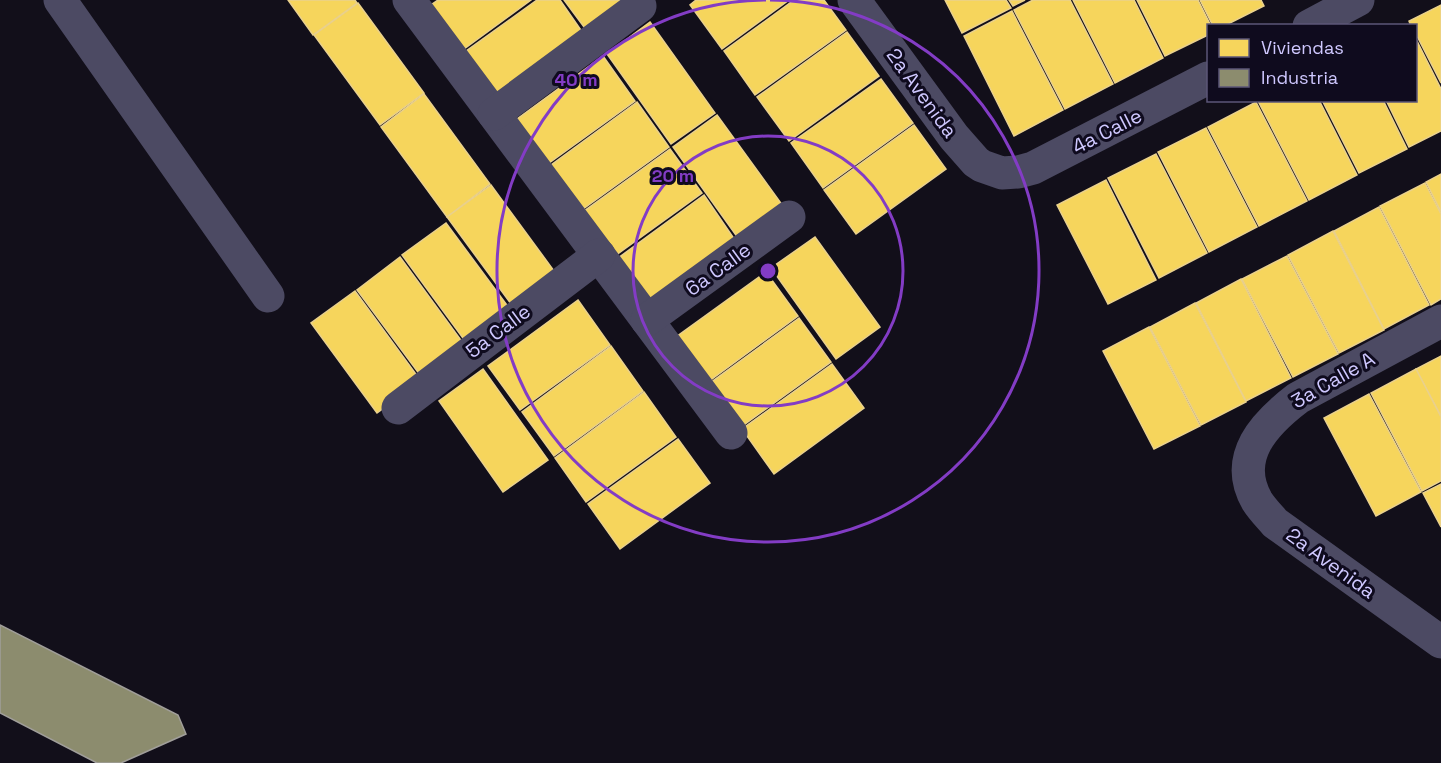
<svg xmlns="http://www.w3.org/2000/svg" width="1441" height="763" font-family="'Space Grotesk',sans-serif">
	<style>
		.homes { fill: #f6d55c; stroke: #ead18d; stroke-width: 1.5 }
		.industry { fill: #8c8c6e; stroke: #a09e9a; stroke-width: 1.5 }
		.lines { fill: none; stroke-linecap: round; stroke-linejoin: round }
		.minor { stroke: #4c4a63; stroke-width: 33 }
		.ring { fill: none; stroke: #833cc5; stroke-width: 3 }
		.labels { text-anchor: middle; stroke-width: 6; stroke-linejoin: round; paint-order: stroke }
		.street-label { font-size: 20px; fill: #cfc8ff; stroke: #0f0b1e }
		.centre { fill: #833cc5; stroke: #0f0b1e; stroke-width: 3 }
		.ring-label { font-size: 18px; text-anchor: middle; font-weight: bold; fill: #833cc5; stroke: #0f0b1e; stroke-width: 6; stroke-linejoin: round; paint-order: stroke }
	</style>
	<rect width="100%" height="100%" fill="#120f1a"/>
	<g class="homes">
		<path d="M288 0H355L357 3 313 35Z"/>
		<path d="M438 0H531L460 52 428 7Z"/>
		<path d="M537 0H560L583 33 493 98 462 54Z"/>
		<path d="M564 0H631L587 31Z"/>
		<path d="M696 0H789L722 49 690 5Z"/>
		<path d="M794 0H824L846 30 755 95 724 51Z"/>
		<path d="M945 0H1006L1011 8 962 33Z"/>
		<path d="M1009 0H1025L1013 6Z"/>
		<path d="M1033 0H1070L1113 84 1065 109 1014 10Z"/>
		<path d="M1073 0H1134L1163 58 1115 83Z"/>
		<path d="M1137 0H1198L1211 26H1208V35L1165 56Z"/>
		<path d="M1200 0H1261L1264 6 1224 26H1213Z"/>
		<path d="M358 3 424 93 380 125 314 35Z"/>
		<path d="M1441 5V83L1416 34V26H1411L1409 21Z"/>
		<path d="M1012 11 1063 110 1014 136 964 36Z"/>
		<path d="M650 22 715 113 671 144 607 54Z"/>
		<path d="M847 32 879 76 789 141 757 97Z"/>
		<path d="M1416 39 1441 89V131L1409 147 1386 100H1416Z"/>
		<path d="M603 56 635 101 545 166 513 122Z"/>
		<path d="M881 79 913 123 823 188 791 143Z"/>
		<path d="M424 94 490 184 447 217 381 127Z"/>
		<path d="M1319 100 1357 175 1309 200 1258 101Z"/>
		<path d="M1322 100H1383L1407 149 1359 173Z"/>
		<path d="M637 102 669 147 579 212 547 168Z"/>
		<path d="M1256 102 1307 201 1259 226 1208 127Z"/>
		<path d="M717 115 783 206 738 238 673 147Z"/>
		<path d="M914 125 946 169 856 234 824 190Z"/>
		<path d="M1206 128 1257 227 1209 252 1158 152Z"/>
		<path d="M670 149 702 193 612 258 580 214Z"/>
		<path d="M1156 154 1207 253 1159 278 1108 178Z"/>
		<path d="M1441 174V212L1426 182Z"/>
		<path d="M1106 180 1156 280 1108 304 1057 205Z"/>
		<path d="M1425 183 1441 214V299L1431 305 1380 206Z"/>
		<path d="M491 185 557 275 514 308 447 217Z"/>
		<path d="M704 195 735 240 646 305 614 261Z"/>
		<path d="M1379 207 1429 305 1384 329 1334 231Z"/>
		<path d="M446 223 512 312 468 345 402 255Z"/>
		<path d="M1333 231 1384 330 1339 353 1288 255Z"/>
		<path d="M815 237 880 327 836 359 771 268Z"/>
		<path d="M1287 256 1338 354 1293 377 1242 279Z"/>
		<path d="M400 257 466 347 423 379 357 290Z"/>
		<path d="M766 272 798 316 708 382 676 337Z"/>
		<path d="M1241 279 1291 378 1246 401 1196 303Z"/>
		<path d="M355 291 421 381 377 413 311 323Z"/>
		<path d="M578 300 610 345 520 410 488 366Z"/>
		<path d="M1195 303 1246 402 1201 425 1150 327Z"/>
		<path d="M799 318 831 362 741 427 710 383Z"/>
		<path d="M1149 327 1200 426 1154 449 1103 351Z"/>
		<path d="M611 346 643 391 554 456 522 412Z"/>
		<path d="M1441 356V416L1416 369Z"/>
		<path d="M832 364 864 408 774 474 742 429Z"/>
		<path d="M483 369 548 460 503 492 439 401Z"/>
		<path d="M1416 369 1441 417V481L1422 491 1371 393Z"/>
		<path d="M644 392 676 437 586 502 555 458Z"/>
		<path d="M1369 394 1421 492 1376 516 1324 418Z"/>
		<path d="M678 439 710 483 620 549 588 504Z"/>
		<path d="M1441 484V527L1423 493Z"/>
	</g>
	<path class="industry" d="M0 625 178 715 186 734 121 763H97L0 713Z"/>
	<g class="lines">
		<g class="minor">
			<path d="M60 0 268 296"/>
			<path d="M409 0 731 433"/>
			<path d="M854 0 954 137 976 162 982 166 1002 173 1018 172 1033 168 1208 78"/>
			<path d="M1309 26 1358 0"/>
			<path d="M494 114 640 6"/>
			<path d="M647 320 789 217"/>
			<path d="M1441 321 1298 398C1265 423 1232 457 1257 501 1262 509 1269 516 1275 523L1441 642"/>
			<path d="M398 408 599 255"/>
		</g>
	</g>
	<g class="ring">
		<circle cx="768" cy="271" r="135"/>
		<path d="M770 0A271 271 0 1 1 766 0"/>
	</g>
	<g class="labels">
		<g class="street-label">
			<text transform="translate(922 93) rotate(54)" y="7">2a Avenida</text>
			<text transform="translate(1107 131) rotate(-27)" y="7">4a Calle</text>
			<text transform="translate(718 269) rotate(-36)" y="7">6a Calle</text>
			<text transform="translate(498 331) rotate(-37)" y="7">5a Calle</text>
			<text transform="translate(1333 380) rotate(-30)" y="7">3a Calle A</text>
			<text transform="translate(1331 563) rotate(36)" y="7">2a Avenida</text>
		</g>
	</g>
	<circle cx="768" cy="271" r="9" class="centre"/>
	<g class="ring-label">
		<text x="576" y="86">40 m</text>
		<text x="673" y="182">20 m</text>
	</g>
	<rect x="1207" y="24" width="210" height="78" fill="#0f0b1e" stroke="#5c5778" stroke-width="1.5"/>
	<rect x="1219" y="39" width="30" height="18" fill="#f6d55c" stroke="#5c5778" stroke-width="1.5"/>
	<text x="1261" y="54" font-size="18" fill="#cfc8ff">Viviendas</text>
	<rect x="1219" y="69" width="30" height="18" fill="#8c8c6e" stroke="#5c5778" stroke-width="1.5"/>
	<text x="1261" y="84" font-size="18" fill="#cfc8ff">Industria</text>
</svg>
